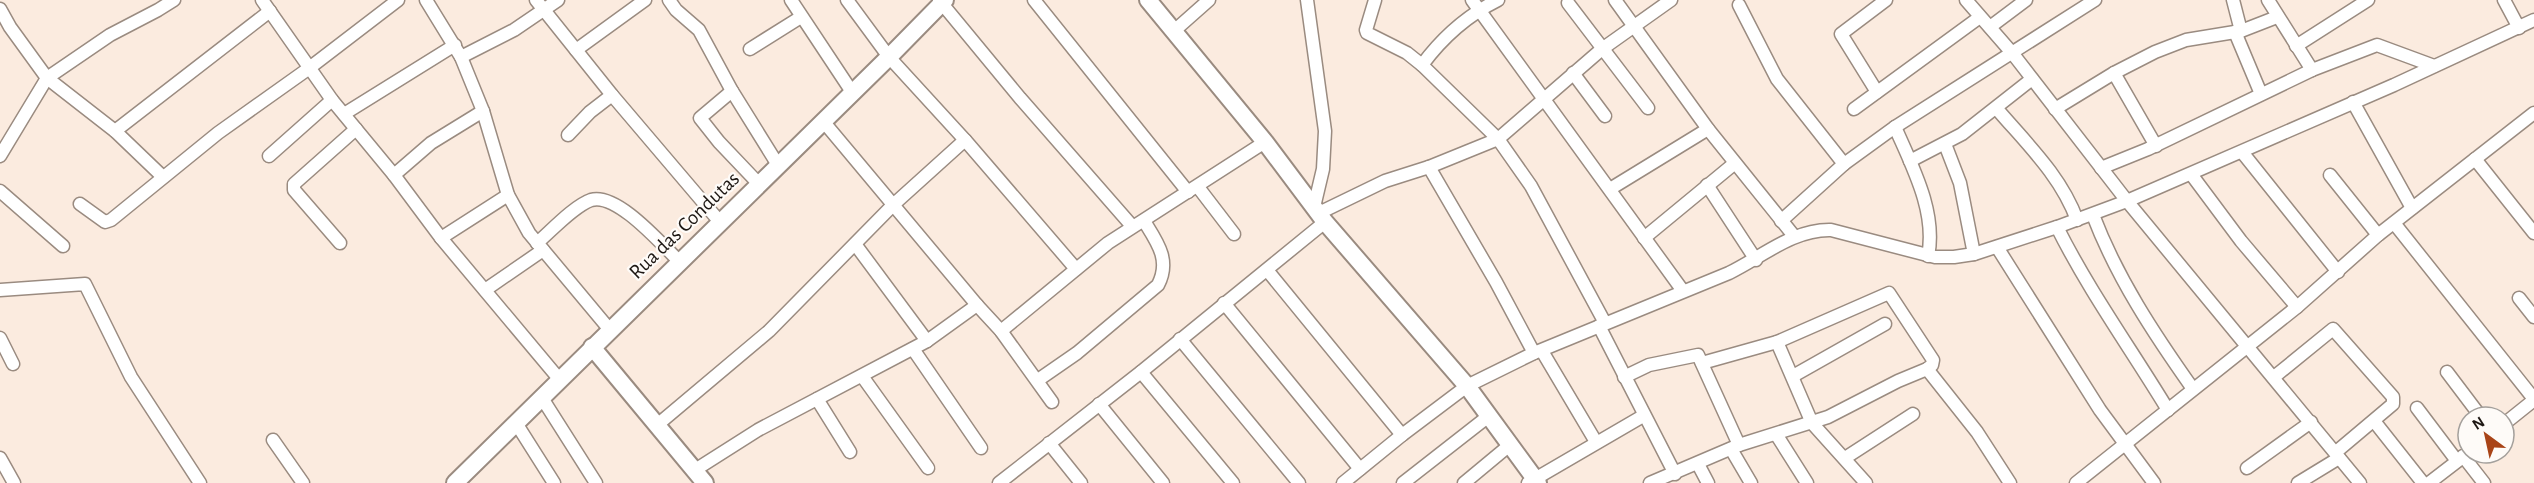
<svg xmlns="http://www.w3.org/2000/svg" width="2534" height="483" font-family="'Alegreya Sans',sans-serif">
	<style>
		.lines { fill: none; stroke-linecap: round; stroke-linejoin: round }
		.street-casing { stroke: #9a8b80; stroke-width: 15 }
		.secondary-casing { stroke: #9a8b80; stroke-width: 20 }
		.street { stroke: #fff; stroke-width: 12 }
		.secondary { stroke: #fff; stroke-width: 16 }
		.labels { text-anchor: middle; stroke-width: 4.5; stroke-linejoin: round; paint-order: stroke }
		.street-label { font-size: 21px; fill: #1d1713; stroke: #fefbf8 }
	</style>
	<rect width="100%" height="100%" fill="#fbebdf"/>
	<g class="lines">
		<defs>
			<g id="street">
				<path d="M262 0 332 100 394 175 441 238 560 380"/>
				<path d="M426 0 461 57 483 111 508 195 529 233 610 330"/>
				<path d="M536 0 612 95 720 222"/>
				<path d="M669 0 676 10 699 30 732 91 778 165"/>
				<path d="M791 0 852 92"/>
				<path d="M847 0 889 57 965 140 1076 269"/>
				<path d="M939 0 1020 98 1132 226"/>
				<path d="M1034 0 1188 192"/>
				<path d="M1307 0 1325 131 1323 169 1314 207"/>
				<path d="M1375 0 1366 30 1367 33 1407 53 1422 65 1498 139 1531 186 1605 323"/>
				<path d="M1472 0 1683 291"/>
				<path d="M1615 0 1708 129 1794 236"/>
				<path d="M1966 0 2013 54 2127 201 2360 483"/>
				<path d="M2233 0 2241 31"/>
				<path d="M2504 0 2519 28"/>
				<path d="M1568 3 1648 108"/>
				<path d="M1739 5 1777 79 1844 164"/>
				<path d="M0 9 10 27 47 78 115 131 163 177"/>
				<path d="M1990 27 2026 0"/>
				<path d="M1174 31 1209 0"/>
				<path d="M2235 32 2261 94"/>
				<path d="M2296 46 2368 0"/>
				<path d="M750 49 801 17"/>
				<path d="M576 50 645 0"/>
				<path d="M461 57 514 30 558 0"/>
				<path d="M1422 65C1442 38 1468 15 1498 0"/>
				<path d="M2312 70 2377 45 2434 66"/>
				<path d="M1573 73 1605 116"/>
				<path d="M2114 73 2156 146"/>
				<path d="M732 91 700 118 719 142 759 184"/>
				<path d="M1877 92 1841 34 1886 0"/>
				<path d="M2353 102 2412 208"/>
				<path d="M1854 109 1980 17"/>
				<path d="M1997 109C2027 144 2061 176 2077 220"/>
				<path d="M2055 109 2114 73 2155 52 2186 40 2241 31 2277 17"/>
				<path d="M344 114 455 45"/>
				<path d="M823 121 977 305 1001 331 1052 402"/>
				<path d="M1895 127C1912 166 1937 212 1928 256"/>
				<path d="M115 131 270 11"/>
				<path d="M568 135 590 112 612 95"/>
				<path d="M1945 144 1960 183 1974 254"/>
				<path d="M2242 152 2338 272"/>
				<path d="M0 156 47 78 110 35 158 10 174 0"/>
				<path d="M269 156 332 100"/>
				<path d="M2475 159 2534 233"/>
				<path d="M1910 161 1962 134 2032 79"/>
				<path d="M1429 167 1496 282 1534 353"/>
				<path d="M2101 168 2148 149 2312 70 2268 0"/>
				<path d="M2191 174 2241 241 2297 307"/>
				<path d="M394 175 431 143 483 111"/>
				<path d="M2330 175 2378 235"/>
				<path d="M1707 185 1756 260"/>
				<path d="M1198 187 1234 234"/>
				<path d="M1610 189 1708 129"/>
				<path d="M0 191 63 246"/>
				<path d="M80 204 105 222 111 220 218 133 308 69 398 0"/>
				<path d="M1319 213 1385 181 1429 167 1498 139 1602 49 1671 0"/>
				<path d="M2093 215C2117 278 2154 334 2193 389"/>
				<path d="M1781 221 1844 164 1895 127 2095 0"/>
				<path d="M2394 223 2534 399"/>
				<path d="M2057 227C2089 291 2131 349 2168 410"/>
				<path d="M441 238 508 195"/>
				<path d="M1644 238 1735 163"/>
				<path d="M340 243 294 190V184L356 129"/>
				<path d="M537 243C551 231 574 206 591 200 617 192 662 245 679 261"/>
				<path d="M855 244 927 341"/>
				<path d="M1997 247 2100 410 2154 483"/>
				<path d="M1267 270 1402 435"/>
				<path d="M0 290 85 284 131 377 200 483"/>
				<path d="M485 290 543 250"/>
				<path d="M2519 298 2534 317"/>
				<path d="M1224 303 1360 469"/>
				<path d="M1599 326 1675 474"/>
				<path d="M1001 331 1108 243 1265 142"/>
				<path d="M0 338 13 364"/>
				<path d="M1180 339 1299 483"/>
				<path d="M1777 342 1812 423 1866 483"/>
				<path d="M913 349 981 448"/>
				<path d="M1542 351 1596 442"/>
				<path d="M1927 369 1977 432 2010 483"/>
				<path d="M1141 372 1233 483"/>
				<path d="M2447 372 2481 417"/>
				<path d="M862 376 928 468"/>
				<path d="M1793 376 1885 324"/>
				<path d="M1624 377 1649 365 1698 355 1739 445"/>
				<path d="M2274 377 2333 329 2393 397V404L2336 452"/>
				<path d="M1038 380 1077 353 1158 285C1171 260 1157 242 1144 221"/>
				<path d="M542 398 596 483"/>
				<path d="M817 399 850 452"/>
				<path d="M1099 404 1163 483"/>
				<path d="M2417 408 2457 461"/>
				<path d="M2374 421 2423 483"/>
				<path d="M516 423 554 483"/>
				<path d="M2504 424 2534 400"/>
				<path d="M656 426 769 331 893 205 965 140"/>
				<path d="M1776 434 1807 483"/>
				<path d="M273 440 303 483"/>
				<path d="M1049 443 1081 483"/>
				<path d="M1731 449 1751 483"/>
				<path d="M2463 456 2484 483"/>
				<path d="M0 458 14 483"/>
				<path d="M1845 458 1913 414"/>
				<path d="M1698 464 1708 483"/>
				<path d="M2247 468 2311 422"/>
				<path d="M695 470 758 430 927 341 977 305"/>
				<path d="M999 483 1141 372 1325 222"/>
				<path d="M1343 483 1402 435 1467 386 1534 353 1729 273C1762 257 1793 229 1831 230L1935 257H1954L1974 254 2057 227 2127 201 2394 85 2534 20"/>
				<path d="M1403 483 1490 415"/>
				<path d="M1464 483 1511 444"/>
				<path d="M1528 483 1643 416"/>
				<path d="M1650 483 1739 445 1828 417 1898 381 1927 369 1932 365 1933 360 1889 293 1777 342 1702 363"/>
				<path d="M2076 483 2297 307 2378 235 2534 113"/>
				<path d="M2298 483 2339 458"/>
				<path d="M2429 483 2468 453"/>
			</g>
			<g id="secondary">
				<path d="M1148 0 1265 142 1325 222 1467 386 1538 483"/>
				<path d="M592 347 705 483"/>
				<path d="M455 483 889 57 945 0"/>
			</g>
		</defs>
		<use href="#street" class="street-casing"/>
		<use href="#secondary" class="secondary-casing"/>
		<use href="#street" class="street"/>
		<use href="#secondary" class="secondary"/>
	</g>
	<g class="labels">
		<g class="street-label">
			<text transform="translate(684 225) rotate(-44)" y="7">Rua das Condutas</text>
		</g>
	</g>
	<g transform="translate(2486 435) rotate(327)"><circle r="28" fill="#fefbf8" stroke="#a4a09c" stroke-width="1.5"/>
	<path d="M0-4.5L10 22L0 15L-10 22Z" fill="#a94417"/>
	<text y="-9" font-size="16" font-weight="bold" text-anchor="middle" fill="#1d1713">N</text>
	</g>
</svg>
